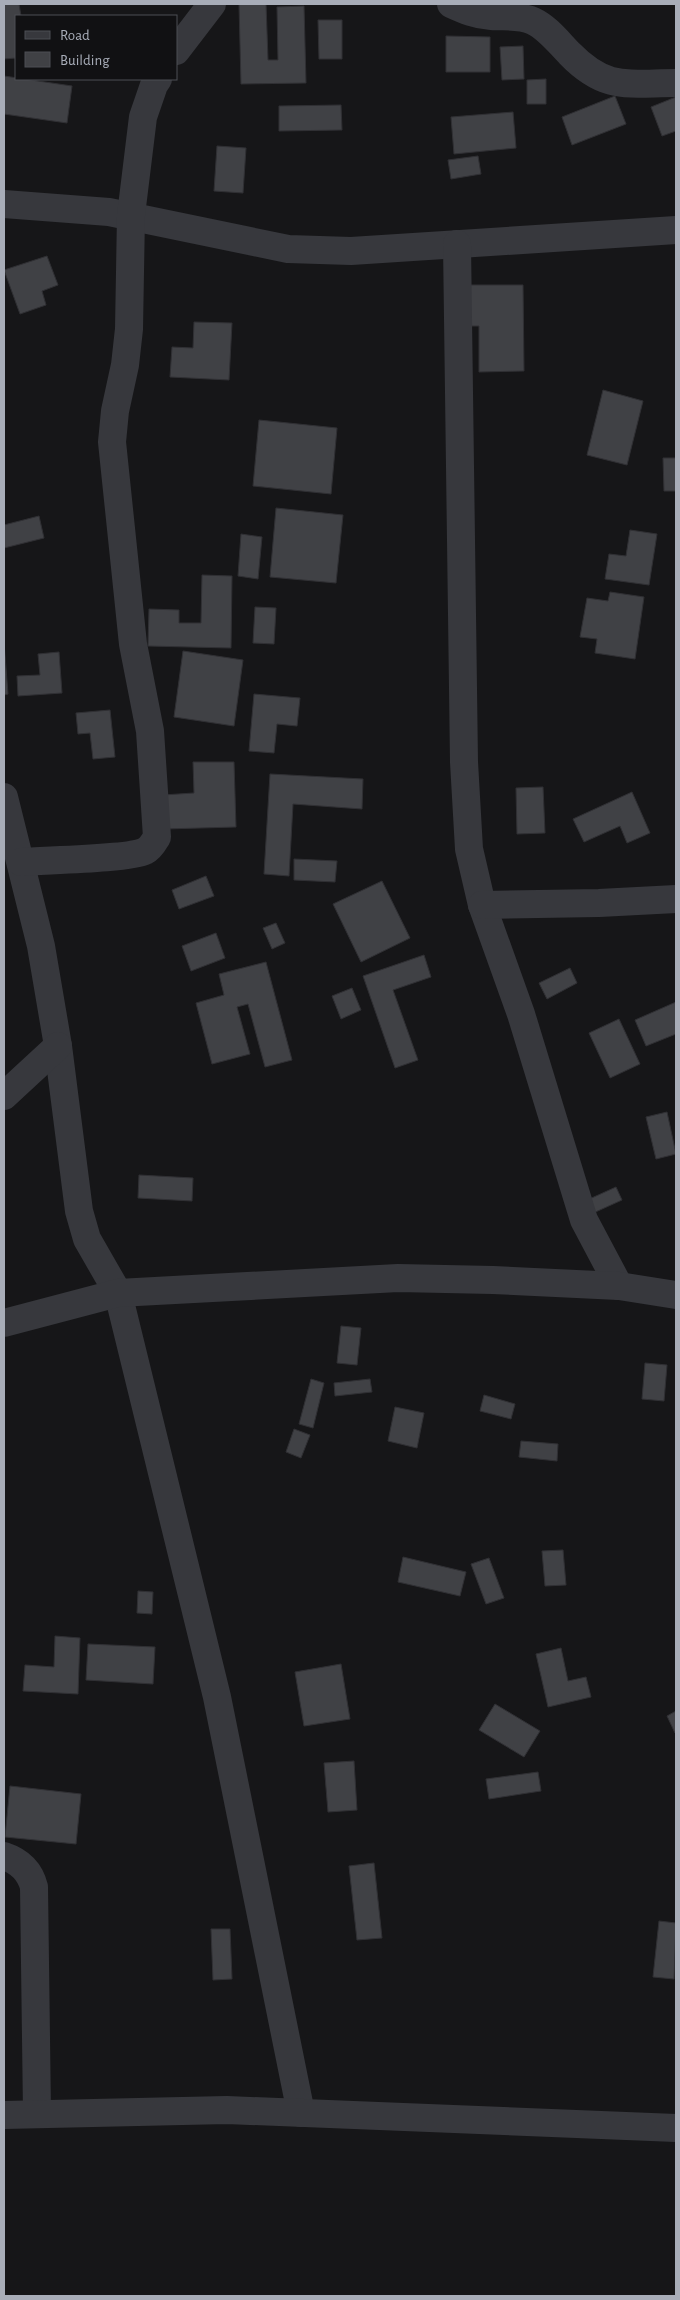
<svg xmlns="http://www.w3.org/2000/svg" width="680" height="2300" font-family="'Alegreya Sans',sans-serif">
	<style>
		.building { fill: #404145; stroke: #303034 }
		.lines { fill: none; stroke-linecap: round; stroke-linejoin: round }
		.minor { stroke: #37383d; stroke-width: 28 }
	</style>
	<rect width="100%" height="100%" fill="#161618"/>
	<g class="building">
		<path d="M4 4H19L21 16H16V58L4 59Z"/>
		<path d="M239 4H266L268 60H278L277 7 304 6 306 83 241 84Z"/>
		<path d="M318 20H342V59H319Z"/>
		<path d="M446 36 490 37V72H446Z"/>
		<path d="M523 46 524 79 502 80 500 47Z"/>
		<path d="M4 76 72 86 67 123 4 114Z"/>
		<path d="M546 79V104H527V80Z"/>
		<path d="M615 96 626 124 572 145 562 117Z"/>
		<path d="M676 97V131L662 136 651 107Z"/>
		<path d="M341 105 342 130 279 131V106Z"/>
		<path d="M513 112 516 148 454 154 451 117Z"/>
		<path d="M217 146 246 148 243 193 214 191Z"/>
		<path d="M478 156 481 174 451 179 448 160Z"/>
		<path d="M47 256 58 285 42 291 46 305 20 314 4 270Z"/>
		<path d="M468 285H523L524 371 479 372V326H469Z"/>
		<path d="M194 322 232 323 229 380 170 377 172 347 193 348Z"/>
		<path d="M603 390 643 401 627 465 587 455Z"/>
		<path d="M259 420 337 428 331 494 253 486Z"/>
		<path d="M663 458H676V491H664Z"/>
		<path d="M276 508 343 515 336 583 270 577Z"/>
		<path d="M39 516 44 538 4 548V525Z"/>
		<path d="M630 530 657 534 649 585 605 579 609 554 626 556Z"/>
		<path d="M241 534 262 537 258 579 238 576Z"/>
		<path d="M202 575 232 576 231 648 148 646 149 609 179 610V623H201Z"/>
		<path d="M610 592 644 597 635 659 595 653 597 639 580 637 587 598 608 601Z"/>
		<path d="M255 607 276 608 274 644 253 643Z"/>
		<path d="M4 642 8 694 4 695Z"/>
		<path d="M183 651 243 660 234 726 174 717Z"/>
		<path d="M59 652 62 693 18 696 17 676 40 675 38 654Z"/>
		<path d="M254 694 300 698 297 726 277 724 274 753 249 751Z"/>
		<path d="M110 710 115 757 93 759 90 733 78 734 76 713Z"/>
		<path d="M193 762H234L236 827 164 829 163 795 194 793Z"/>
		<path d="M270 774 363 779 362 809 293 804 289 876 264 874Z"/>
		<path d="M543 787 545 833 517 834 516 788Z"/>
		<path d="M632 792 650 833 627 843 620 826 584 842 573 819Z"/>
		<path d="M294 859 337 861 335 882 294 880Z"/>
		<path d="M206 876 214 896 179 909 172 890Z"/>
		<path d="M382 881 410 938 361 962 333 904Z"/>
		<path d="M276 923 285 943 272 949 263 928Z"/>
		<path d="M216 933 225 958 191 971 182 946Z"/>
		<path d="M424 955 431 977 393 990 418 1060 395 1068 363 976Z"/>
		<path d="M266 962 292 1060 265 1067 248 1004 237 1007 250 1054 212 1064 196 1003 224 995 219 974Z"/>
		<path d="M570 968 577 983 547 999 539 983Z"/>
		<path d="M352 988 361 1010 341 1019 332 996Z"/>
		<path d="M676 1002V1034L646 1046 635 1020Z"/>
		<path d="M619 1019 640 1064 610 1078 589 1033Z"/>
		<path d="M667 1112 676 1154 656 1159 646 1117Z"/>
		<path d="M139 1175 193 1178 192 1201 138 1198Z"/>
		<path d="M616 1187 622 1200 591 1214 585 1201Z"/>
		<path d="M341 1326 361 1328 357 1365 337 1363Z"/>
		<path d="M645 1363 667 1365 664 1401 642 1399Z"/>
		<path d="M311 1379 324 1383 313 1428 299 1424Z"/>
		<path d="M370 1379 372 1392 335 1396 334 1383Z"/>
		<path d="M484 1395 515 1404 511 1419 480 1411Z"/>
		<path d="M395 1407 424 1413 417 1448 388 1441Z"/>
		<path d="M294 1429 310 1435 301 1458 286 1452Z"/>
		<path d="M521 1441 558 1444 557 1461 519 1457Z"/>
		<path d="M563 1550 566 1585 545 1586 542 1551Z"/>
		<path d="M403 1557 466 1572 460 1596 398 1582Z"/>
		<path d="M489 1558 504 1598 486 1604 471 1564Z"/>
		<path d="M138 1591 153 1592 152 1614 137 1613Z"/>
		<path d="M55 1636 80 1638 78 1694 23 1691 25 1665 54 1667Z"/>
		<path d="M88 1644 155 1647 153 1684 86 1680Z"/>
		<path d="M561 1648 568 1681 586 1677 591 1697 548 1707 536 1654Z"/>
		<path d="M341 1664 350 1719 304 1726 295 1672Z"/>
		<path d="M495 1704 540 1731 524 1757 479 1730Z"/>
		<path d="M676 1711V1733H675L667 1716Z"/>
		<path d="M354 1761 357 1810 328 1812 324 1763Z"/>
		<path d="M538 1772 541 1791 489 1799 486 1779Z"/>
		<path d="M10 1786 81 1794 76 1844 5 1837Z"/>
		<path d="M374 1863 382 1938 357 1940 349 1866Z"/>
		<path d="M659 1921 676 1923 674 1979 653 1977Z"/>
		<path d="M211 1929H230L232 1979 213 1980Z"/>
	</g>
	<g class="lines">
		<g class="minor">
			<path d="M451 4C464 10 476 15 491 16 505 17 520 15 533 21 548 28 559 43 570 54 606 91 628 83 676 83"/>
			<path d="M176 51 212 4"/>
			<path d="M4 204 109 212 288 249 351 251 676 230"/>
			<path d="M457 244 464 762 469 849 482 905 521 1014 584 1220 619 1286"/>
			<path d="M4 797 41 946 58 1046 79 1211 87 1239 118 1293 217 1697 301 2113"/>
			<path d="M21 862C44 860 130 859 145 851 151 848 154 842 157 837L150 731 133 644 112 442 115 411 125 365 129 329 131 215 143 117 154 85 158 79"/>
			<path d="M482 905 599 903 676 899"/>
			<path d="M4 1096 58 1046"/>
			<path d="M4 1323 118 1293 398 1278 493 1280 619 1286 676 1295"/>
			<path d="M4 1856C19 1861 30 1871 34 1887L37 2113"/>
			<path d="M4 2115 227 2110 676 2128"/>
		</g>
	</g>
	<rect width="680" height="2300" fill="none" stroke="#a8adb8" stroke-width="10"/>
	<rect x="15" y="15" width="162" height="65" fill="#111113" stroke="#4d4f55"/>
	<rect x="25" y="31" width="25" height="8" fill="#37383d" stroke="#4d4f55"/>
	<text x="60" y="40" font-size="15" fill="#a8adb8">Road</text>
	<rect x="25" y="52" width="25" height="15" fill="#404145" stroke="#4d4f55"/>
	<text x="60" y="65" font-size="15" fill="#a8adb8">Building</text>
</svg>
